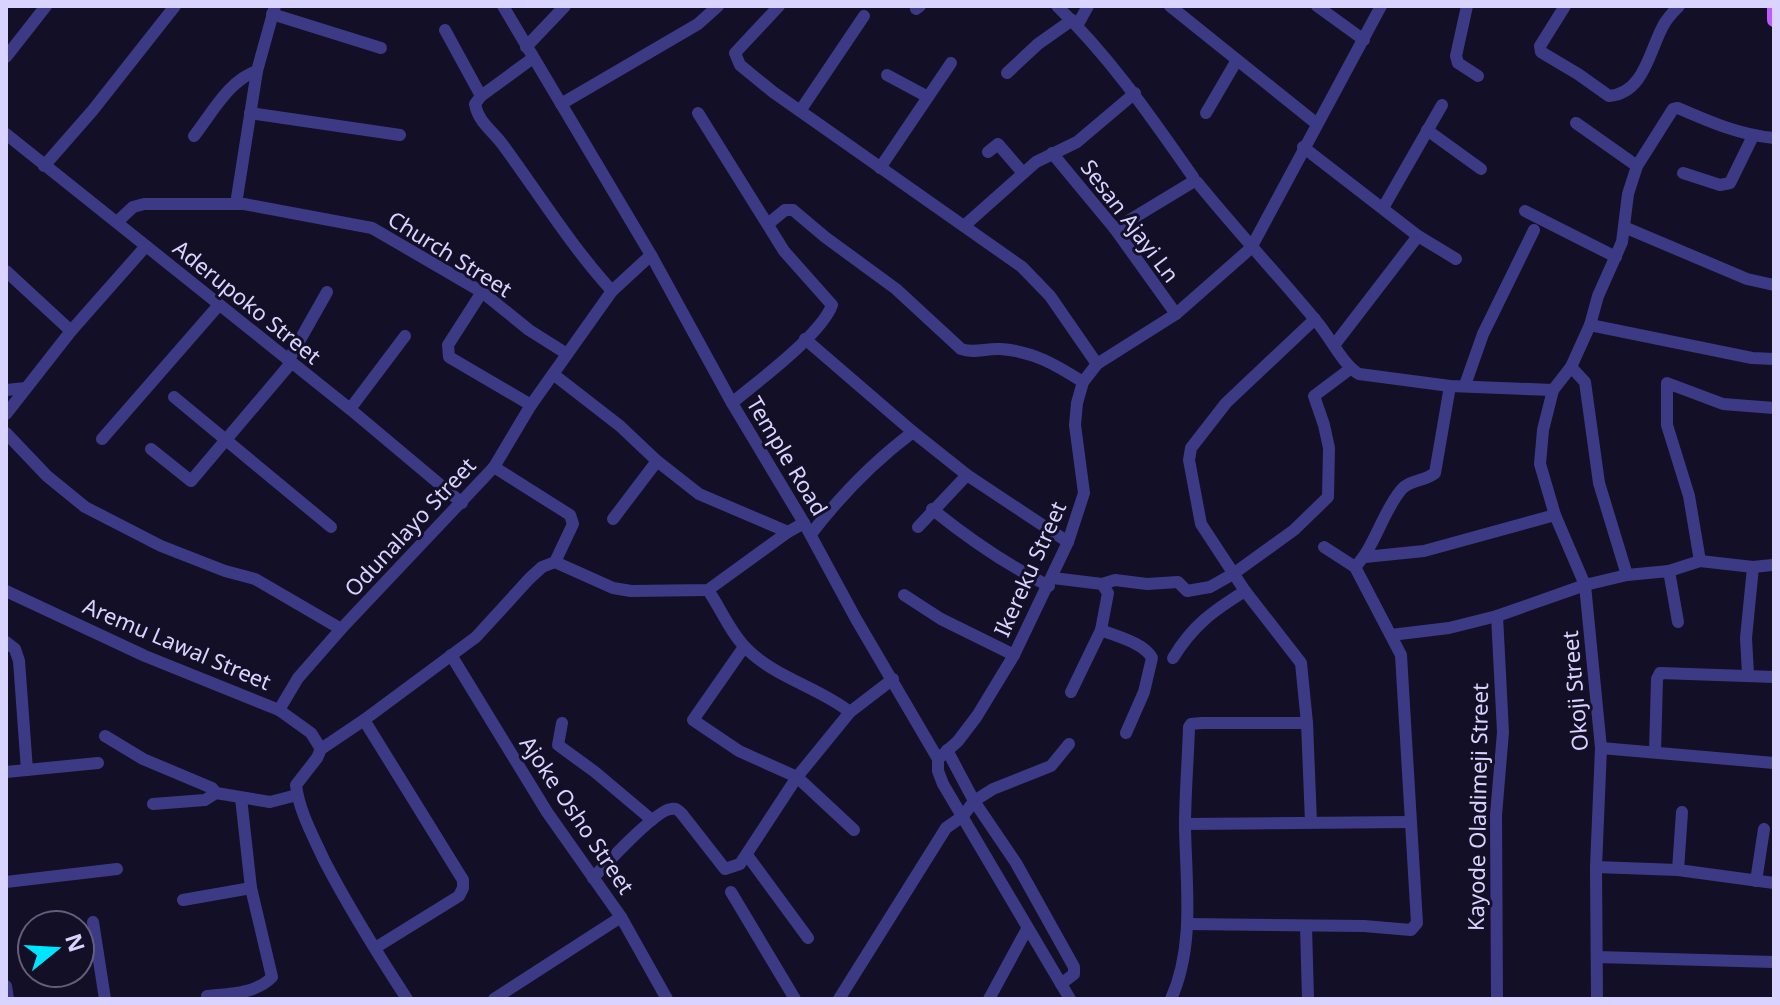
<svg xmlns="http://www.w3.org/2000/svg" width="1780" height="1005" font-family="'Noto Sans',sans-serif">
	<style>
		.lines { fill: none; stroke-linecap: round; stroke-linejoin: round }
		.minor { stroke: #3d3a85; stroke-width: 12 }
		.major { stroke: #c25bff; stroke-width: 14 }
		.labels { text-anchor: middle; stroke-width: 6; stroke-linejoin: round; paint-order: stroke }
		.street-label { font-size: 22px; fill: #d9d4ff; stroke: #130f26 }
	</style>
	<rect width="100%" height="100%" fill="#130f26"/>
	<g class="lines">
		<g class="minor">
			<path d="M503 6 651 255 732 403 804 523 856 619 938 759V771L943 784 1070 999"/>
			<path d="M779 6 735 53 740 65 773 92 1022 267 1050 296 1097 364"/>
			<path d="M1057 6C1110 57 1151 117 1193 177"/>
			<path d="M1170 6 1317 124"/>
			<path d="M1317 6 1364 40"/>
			<path d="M1467 6 1456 56 1458 63 1478 76"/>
			<path d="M1565 6 1540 46 1541 52 1578 74 1609 96C1644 93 1649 52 1663 26 1667 18 1673 12 1679 6"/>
			<path d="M916 9 920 6"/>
			<path d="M272 14 381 48"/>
			<path d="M1078 24 1088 6"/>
			<path d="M445 30 481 96"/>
			<path d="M526 47 565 6"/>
			<path d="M6 57 46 6"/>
			<path d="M533 58 481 96 475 104C478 122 493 131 503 145 539 194 571 246 612 291"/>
			<path d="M1007 73 1038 44 1072 20"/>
			<path d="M887 75 928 97"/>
			<path d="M561 104 698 24 718 6"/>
			<path d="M800 111 864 16"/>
			<path d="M250 113 400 135"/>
			<path d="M698 113 784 251 832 305C821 335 758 381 732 403"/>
			<path d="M1206 113 1237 60"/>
			<path d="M1576 123 1637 166"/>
			<path d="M1427 130 1481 169"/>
			<path d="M6 134 350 409 462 503"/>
			<path d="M194 136C212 113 229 80 257 71"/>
			<path d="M1303 147 1418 236 1456 259"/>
			<path d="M988 152 998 144 1023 173"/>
			<path d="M1052 153 1115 229 1176 314"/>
			<path d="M44 166 93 110 175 6"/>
			<path d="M880 168 951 63"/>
			<path d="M1683 173 1720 185 1730 183 1753 136"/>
			<path d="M1197 182C1236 230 1278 275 1317 322 1330 337 1343 365 1359 374L1450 386 1553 390 1571 367 1590 325 1752 358 1774 359"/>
			<path d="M236 204 257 71 275 6"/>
			<path d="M1383 208 1442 105"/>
			<path d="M1525 211 1616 257"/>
			<path d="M117 222 133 207 144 204H244L372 228 482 292 529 330 567 354"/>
			<path d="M768 224 785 210H793L825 237 896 289 961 349C974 354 986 348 1000 349 1033 351 1056 365 1083 382"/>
			<path d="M964 226 1036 162 1077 142 1135 93"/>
			<path d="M1624 227 1747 279 1774 285"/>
			<path d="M1115 229 1191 183"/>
			<path d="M6 271 71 331"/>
			<path d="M482 292 448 345 449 357 531 405"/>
			<path d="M1590 325 1598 296 1622 242 1628 194 1637 166 1673 109 1678 108C1710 122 1740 135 1774 138"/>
			<path d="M805 339 913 432 967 475 1068 542"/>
			<path d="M1335 344 1418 236"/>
			<path d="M288 361 327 292"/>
			<path d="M1571 367 1585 382 1599 483 1627 575"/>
			<path d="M553 374 620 426 657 461 699 494 788 532 804 523"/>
			<path d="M1465 385 1483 334 1534 230"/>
			<path d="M6 390 26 388"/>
			<path d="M1553 390 1543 430 1540 464 1555 515 1585 585 1601 748 1596 867 1597 999"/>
			<path d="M174 397 331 527"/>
			<path d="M350 409 405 336"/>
			<path d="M6 414 71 331 146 246"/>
			<path d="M6 433 47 476 85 507 161 546 225 571 255 579 341 629"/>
			<path d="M102 439 218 306"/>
			<path d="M151 449 191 481 291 363"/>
			<path d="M932 509C969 539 1007 565 1049 586"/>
			<path d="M613 519 657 461"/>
			<path d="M918 527 967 475"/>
			<path d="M811 534C841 495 873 462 913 432"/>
			<path d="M1365 557 1424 551 1555 515"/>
			<path d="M1700 561 1753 567 1772 565"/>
			<path d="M555 562 613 588 631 591 708 590 788 532"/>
			<path d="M1355 567C1376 545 1382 513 1401 490 1410 479 1424 482 1435 473L1450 386"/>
			<path d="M1669 571 1700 561 1689 496 1667 425V383L1723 404 1774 408"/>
			<path d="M1053 578 1102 584 1108 593 1101 630 1071 692"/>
			<path d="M1102 584 1115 580 1147 584 1178 582 1187 591 1210 587 1233 574 1294 530 1328 497 1329 448 1324 425 1314 396 1350 369"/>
			<path d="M708 590C721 609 731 634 747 649 776 678 818 687 850 712"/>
			<path d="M6 591 145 656 279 710 311 733 321 749"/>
			<path d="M904 595 941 619 1014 655"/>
			<path d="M1101 630C1118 637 1144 643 1152 658L1144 692 1126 733"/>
			<path d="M1391 635 1449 628 1497 616 1585 585 1627 575 1669 571 1678 622"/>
			<path d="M6 642 15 649 19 661 27 770"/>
			<path d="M744 647 693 720 739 751 797 777 854 830"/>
			<path d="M451 655 547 812 621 917 667 999"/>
			<path d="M1173 658C1193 625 1213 611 1245 591"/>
			<path d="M1748 674 1746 638 1753 567"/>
			<path d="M279 710 298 678 341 629 494 467 531 405 612 291 651 255"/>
			<path d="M364 720 463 880V888L459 896 375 948"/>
			<path d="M562 723 558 745 595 772 652 820"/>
			<path d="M105 736 143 759 212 788 216 793"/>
			<path d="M1601 748 1774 763"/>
			<path d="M947 750 974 801 1016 863 1074 967V974L1061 984"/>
			<path d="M1655 752 1657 679 1660 673 1774 677"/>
			<path d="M938 759 958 741 977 716 1014 655 1068 542 1084 493 1075 425 1077 403 1083 382 1097 364 1176 314 1251 248 1381 6"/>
			<path d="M6 772 98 763"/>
			<path d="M153 804 205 800 216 793 270 802 297 795"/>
			<path d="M1311 822 1307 723 1301 663 1245 591 1201 524 1189 460 1191 448 1226 403 1315 319"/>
			<path d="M1185 824 1410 822"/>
			<path d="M747 855 808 938"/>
			<path d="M1596 867 1678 870 1774 883"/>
			<path d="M1678 870 1682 812"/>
			<path d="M593 878C606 864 656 810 671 809 677 808 678 810 682 814L725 869 740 864 797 777 850 712 893 679"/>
			<path d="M1756 881 1764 829"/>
			<path d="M6 882 117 869"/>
			<path d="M731 892 795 999"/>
			<path d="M183 900 251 888"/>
			<path d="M93 922 105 999"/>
			<path d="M1188 924 1364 926 1411 930 1417 923 1401 655 1355 567 1324 547"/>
			<path d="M1306 926 1308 999"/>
			<path d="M1597 957 1774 962"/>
			<path d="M6 986 8 999"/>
			<path d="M207 996C228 994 256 994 272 977L251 888 241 798"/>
			<path d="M407 999C377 953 349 908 324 860 313 836 299 811 296 785L317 758 321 749 364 720 476 637 529 579 542 567 555 562 573 524 570 515 494 467"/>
			<path d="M494 999 621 917"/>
			<path d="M839 999 946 828 963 816 974 801 993 789 1051 766 1069 744"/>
			<path d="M989 999 1027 929"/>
			<path d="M1171 999C1195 946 1186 884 1185 827 1185 794 1188 761 1189 727L1191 724 1202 723H1307"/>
			<path d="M1497 999 1496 815 1503 732 1497 616"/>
		</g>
		<path class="major" d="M1774 6V20"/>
	</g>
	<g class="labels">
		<g class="street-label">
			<text transform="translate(1130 221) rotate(53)" y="8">Sesan Ajayi Ln</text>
			<text transform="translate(450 254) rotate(32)" y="8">Church Street</text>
			<text transform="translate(247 302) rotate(39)" y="8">Aderupoko Street</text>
			<text transform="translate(787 456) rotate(59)" y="8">Temple Road</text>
			<text transform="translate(410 527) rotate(-47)" y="8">Odunalayo Street</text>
			<text transform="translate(1030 569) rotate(-66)" y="8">Ikereku Street</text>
			<text transform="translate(177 644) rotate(23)" y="8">Aremu Lawal Street</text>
			<text transform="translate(1575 691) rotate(-95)" y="8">Okoji Street</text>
			<text transform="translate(1478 807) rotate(-89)" y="8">Kayode Oladimeji Street</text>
			<text transform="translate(577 815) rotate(56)" y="8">Ajoke Osho Street</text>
		</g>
	</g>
	<rect width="1780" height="1005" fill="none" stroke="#d9d4ff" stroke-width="16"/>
	<g transform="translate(56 949) rotate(72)"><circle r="38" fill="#130f26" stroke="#625e7d" stroke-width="2"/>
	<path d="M0-6L14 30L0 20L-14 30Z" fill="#00e5ff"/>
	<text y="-12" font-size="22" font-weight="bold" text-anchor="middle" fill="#d9d4ff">N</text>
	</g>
</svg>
